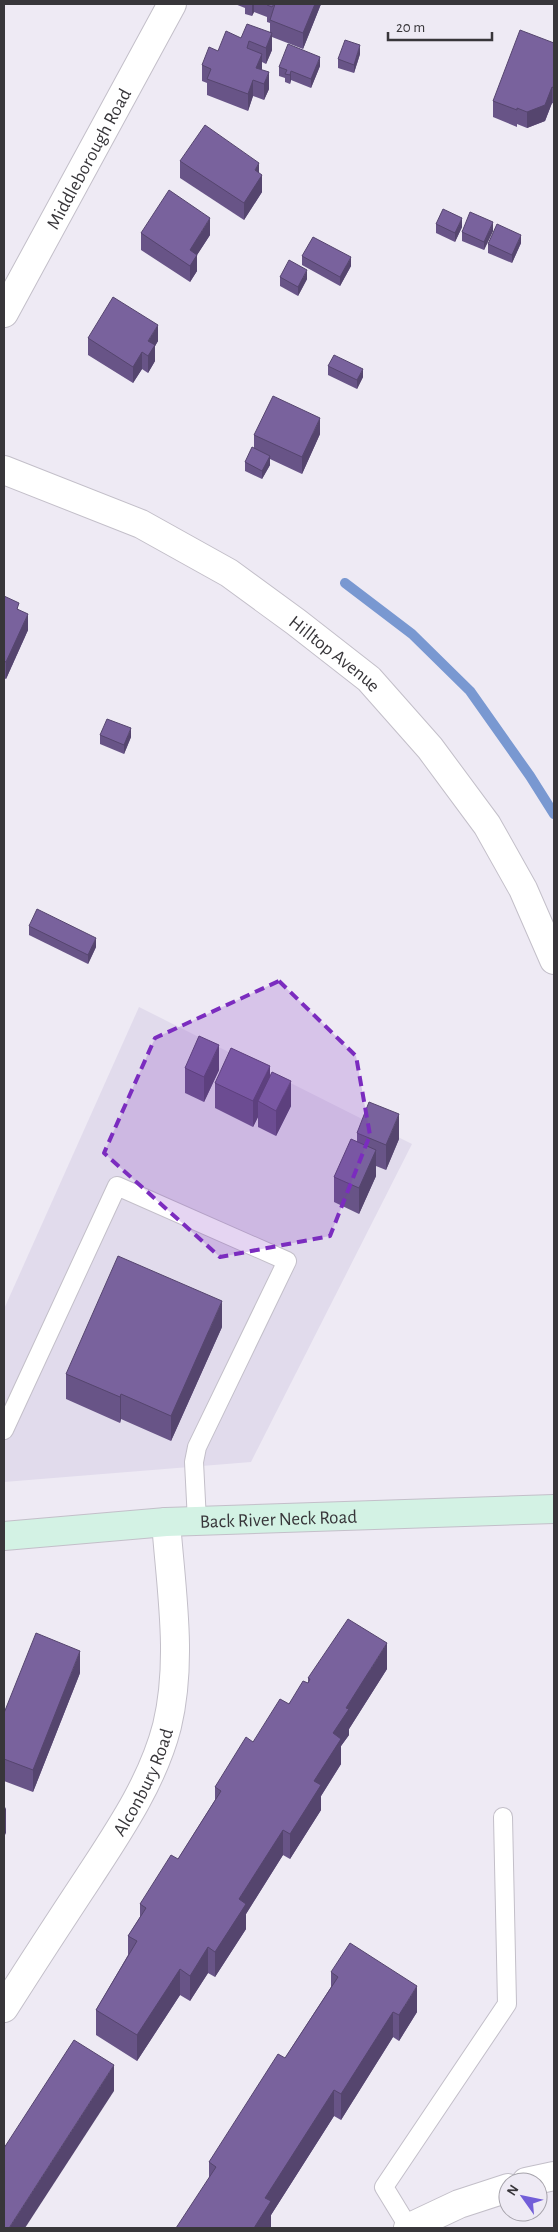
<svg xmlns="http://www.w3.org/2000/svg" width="558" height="2232" font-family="'Alegreya Sans',sans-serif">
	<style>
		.built { fill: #e1dbec }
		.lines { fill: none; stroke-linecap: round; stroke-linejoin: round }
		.stream { stroke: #7998d1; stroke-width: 10 }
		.lane-casing { stroke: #c3bfc9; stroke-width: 20 }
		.street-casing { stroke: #c3bfc9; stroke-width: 30 }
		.secondary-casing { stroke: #c3bfc9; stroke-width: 30 }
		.lane { stroke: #fff; stroke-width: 18 }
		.street { stroke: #fff; stroke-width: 28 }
		.secondary { stroke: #d3f2e4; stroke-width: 28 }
		.wall { fill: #685487 }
		.shaded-wall { fill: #55456e }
		.building { fill: #79629d; stroke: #55456e }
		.marked { fill: #7b2cbf; fill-opacity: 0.2; stroke: #7b2cbf; stroke-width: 4; stroke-dasharray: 10 6; stroke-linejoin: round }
		.labels { text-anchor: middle; stroke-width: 5; stroke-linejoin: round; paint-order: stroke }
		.street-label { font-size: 19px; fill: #38363a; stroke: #eeeaf4 }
	</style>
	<rect width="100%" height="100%" fill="#eeeaf4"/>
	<path class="built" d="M139 1007 412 1144 251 1462 4 1482V1309Z"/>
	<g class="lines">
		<path class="stream" d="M345 583 412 634 470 691 530 776 554 814"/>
		<defs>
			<g id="lane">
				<path d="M4 1430 117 1186 287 1261 197 1447 194 1462 197 1521"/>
				<path d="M409 2228 384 2187 507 2004 503 1817"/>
			</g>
			<g id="street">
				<path id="s1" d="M4 313 172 4"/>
				<path id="s2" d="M4 470 141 524 229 573 296 622 369 679 430 748 487 825 523 889 554 960"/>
				<path id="s3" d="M4 2008C32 1964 60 1921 89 1877 119 1831 153 1781 167 1726 183 1660 171 1589 166 1522"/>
				<path d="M526 2182 554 2176"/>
				<path d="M408 2228 459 2204 508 2188"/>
			</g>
			<g id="secondary">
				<path id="s4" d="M4 1536 166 1522 554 1509"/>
			</g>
		</defs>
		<use href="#lane" class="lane-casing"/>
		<use href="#street" class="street-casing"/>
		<use href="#secondary" class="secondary-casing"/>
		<use href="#lane" class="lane"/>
		<use href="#street" class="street"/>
		<use href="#secondary" class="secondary"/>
	</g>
	<g class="wall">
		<path d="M235 4H321L303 49 272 37V50L266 64 262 62V70L269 89 264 100 253 96 248 111 207 95V83L202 81V65L218 51 241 38 270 32V23L267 22V17L254 12 252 16 245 14V8Z"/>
		<path d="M554 43V104L552 103 545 121 527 128 517 124V127L493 117V101Z"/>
		<path d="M360 54 354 73 338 68V59Z"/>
		<path d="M320 66 311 88 291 80 290 84 285 82V78L279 76V67Z"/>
		<path d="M180 161 259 174 262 192 244 220 180 178Z"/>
		<path d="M436 224 462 227 455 242 436 233Z"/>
		<path d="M493 231 484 250 462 241V232Z"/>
		<path d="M141 233 210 235 197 255V271L190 282 141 250Z"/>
		<path d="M521 243 512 263 488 253V244Z"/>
		<path d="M302 256 351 266 340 286 302 265Z"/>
		<path d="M280 277 307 279 298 296 280 286Z"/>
		<path d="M88 338 158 341 155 346V361L148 373 142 369 133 383 88 355Z"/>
		<path d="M328 366 363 377 357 389 328 375Z"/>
		<path d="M320 434 302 474 270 459V465L262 479 245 471V462L254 448V435Z"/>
		<path d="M4 596 19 610 28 630 6 679 4 678Z"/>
		<path d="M100 735 131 737 124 754 100 744Z"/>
		<path d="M29 926 96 947 88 964 29 935Z"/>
		<path d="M185 1068 219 1070 204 1102 185 1093Z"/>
		<path d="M270 1077 291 1106 276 1136 258 1127V1117L253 1127 215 1108V1083Z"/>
		<path d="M357 1133 399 1139 386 1170 376 1166V1176L359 1214 334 1202V1177L357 1142Z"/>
		<path d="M222 1327 171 1441 121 1419 120 1423 66 1399V1374Z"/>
		<path d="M387 1669 349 1729V1735L341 1746V1764L321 1796V1810L290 1859 283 1855 246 1914V1929L215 1977 208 1973 190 2001 180 1995 137 2061 96 2035V2010L128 1955V1936L140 1917V1904L178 1859 215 1800V1787L253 1742 308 1683V1678Z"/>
		<path d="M80 1673 33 1792 4 1781V1713Z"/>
		<path d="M331 1972 417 2012 399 2041 393 2037 341 2120 334 2116 271 2215V2227L209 2178V2162L285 2058 331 1987Z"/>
	</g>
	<g class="shaded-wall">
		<path d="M252 4H254V12L252 16Z"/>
		<path d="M315 4H321L303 49V33Z"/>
		<path d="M272 33V50L266 64V48Z"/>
		<path d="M360 45V54L354 73V65Z"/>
		<path d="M262 54V70L256 68Z"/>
		<path d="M320 57V66L311 88V79Z"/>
		<path d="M291 71V80L290 84V75Z"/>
		<path d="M269 72V89L264 100V84Z"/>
		<path d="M253 80V96L248 111V94Z"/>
		<path d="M552 87V103L545 121 527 128V112Z"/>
		<path d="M259 163V179L262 175V192L244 220V203L255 170Z"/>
		<path d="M210 218V235L197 255V271L190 282V250Z"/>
		<path d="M462 218V227L455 242V233Z"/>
		<path d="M493 222V231L484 250V242Z"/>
		<path d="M521 235V243L512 263V255Z"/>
		<path d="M351 257V266L340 286V277Z"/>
		<path d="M307 270V279L298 296V287Z"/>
		<path d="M158 325V341L155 346V361L148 373V341Z"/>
		<path d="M142 352V369L133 383V367Z"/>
		<path d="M363 369V377L357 389V380Z"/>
		<path d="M320 418V434L302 474V457Z"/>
		<path d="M270 456V465L262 479V471Z"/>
		<path d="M28 614V630L6 679V662Z"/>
		<path d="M131 728V737L124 754V745Z"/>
		<path d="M96 938V947L88 964V955Z"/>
		<path d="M219 1045V1070L204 1102V1077Z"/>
		<path d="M270 1066V1091L258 1101V1117L253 1127V1101Z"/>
		<path d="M291 1081V1106L276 1136V1111Z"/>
		<path d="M399 1114V1139L386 1170V1145Z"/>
		<path d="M376 1150V1176L359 1214V1188Z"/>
		<path d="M222 1301V1327L171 1441V1416Z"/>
		<path d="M121 1394V1419L120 1423V1397Z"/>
		<path d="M387 1643V1669L349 1729V1735L341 1746V1764L321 1796V1810L290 1859V1834L314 1781 333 1733 346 1708Z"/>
		<path d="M80 1651V1673L33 1792V1770Z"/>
		<path d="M6 1807V1833L4 1837V1811Z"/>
		<path d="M283 1830V1855L246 1914V1929L215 1977V1952L239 1899Z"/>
		<path d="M208 1947V1973L190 2001V1976Z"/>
		<path d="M180 1969V1995L137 2061V2035Z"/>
		<path d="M417 1986V2012L399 2041V2015Z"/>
		<path d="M393 2012V2037L341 2120V2094Z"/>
		<path d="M114 2065V2091L25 2228H9Z"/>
		<path d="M334 2090V2116L271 2215V2227L270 2228H254L265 2198Z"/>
	</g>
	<g class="building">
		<path d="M267 4H274L272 7 267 5Z"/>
		<path d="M275 4H315L303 33 270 20Z"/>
		<path d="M247 24 272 33 266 48 249 41 247 48 262 54 256 68 269 72 264 84 253 80 248 94 207 79 211 69 202 65 209 47 218 51 226 31 241 38Z"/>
		<path d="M520 30 554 43V88L552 87 545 105 527 112 517 108V110L493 101Z"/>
		<path d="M345 40 360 45 354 65 338 59Z"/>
		<path d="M288 44 320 57 311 79 291 71 290 75 285 74 287 70 279 67Z"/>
		<path d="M205 125 259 163 255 170 262 175 244 203 180 161Z"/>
		<path d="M169 190 210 218 190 250 197 255 190 266 141 233Z"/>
		<path d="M443 209 462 218 455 233 436 224Z"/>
		<path d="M470 212 493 222 484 242 462 232Z"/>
		<path d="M497 224 521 235 512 255 488 244Z"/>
		<path d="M313 237 351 257 340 277 302 256Z"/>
		<path d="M289 260 307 270 298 287 280 277Z"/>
		<path d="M113 297 158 325 148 341 155 345 148 356 142 352 133 367 88 338Z"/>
		<path d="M334 355 363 369 357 380 328 366Z"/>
		<path d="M273 396 320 418 302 457 254 435Z"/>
		<path d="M252 447 270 456 262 471 245 462Z"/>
		<path d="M4 596 19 603 17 609 28 614 6 662 4 661Z"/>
		<path d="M107 719 131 728 124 745 100 735Z"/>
		<path d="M37 909 96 938 88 955 29 926Z"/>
		<path d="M199 1036 219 1045 204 1077 185 1068Z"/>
		<path d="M231 1048 270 1066 253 1101 215 1083Z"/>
		<path d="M272 1072 291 1081 276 1111 258 1101Z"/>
		<path d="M369 1102 399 1114 386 1145 357 1133Z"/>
		<path d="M351 1139 376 1150 359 1188 334 1177Z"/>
		<path d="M118 1256 222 1301 171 1416 121 1394 120 1397 66 1374Z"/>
		<path d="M348 1619 387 1643 346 1708 349 1709 333 1733 341 1739 314 1781 321 1785 290 1834 283 1830 239 1899 246 1904 215 1952 208 1947 190 1976 180 1969 137 2035 96 2010 137 1941 128 1936 146 1908 140 1904 171 1855 178 1859 221 1791 215 1787 246 1737 253 1742 280 1699 289 1704 303 1681 308 1683 310 1679 308 1678Z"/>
		<path d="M36 1633 80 1651 33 1770 4 1759V1713Z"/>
		<path d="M350 1943 417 1986 399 2015 393 2012 341 2094 334 2090 265 2198 271 2201 254 2228H176L216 2167 209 2162 278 2054 285 2058 338 1977 331 1972Z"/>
		<path d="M74 2040 114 2065 9 2228H4V2148Z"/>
	</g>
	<path class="marked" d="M279 981 356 1056 370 1135 330 1236 220 1257 104 1153 155 1038Z"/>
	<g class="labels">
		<g class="street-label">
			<text dy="7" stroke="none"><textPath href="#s1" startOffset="176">Middleborough Road</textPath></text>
			<text dy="7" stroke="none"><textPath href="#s2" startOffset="381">Hilltop Avenue</textPath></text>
			<text dy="7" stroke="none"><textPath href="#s4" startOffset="275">Back River Neck Road</textPath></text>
			<text dy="7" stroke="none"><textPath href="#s3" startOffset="266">Alconbury Road</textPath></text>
		</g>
	</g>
	<rect width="558" height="2232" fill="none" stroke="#38363a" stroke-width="10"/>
	<g transform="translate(523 2197) rotate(303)"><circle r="24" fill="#eeeaf4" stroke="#a5a2aa"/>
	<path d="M0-4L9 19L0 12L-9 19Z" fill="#725ed8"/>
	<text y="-8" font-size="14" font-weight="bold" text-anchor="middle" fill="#38363a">N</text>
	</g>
	<path d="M388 32v8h104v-8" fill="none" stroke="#38363a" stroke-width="2.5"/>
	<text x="396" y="32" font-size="15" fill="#38363a" stroke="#eeeaf4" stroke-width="4" paint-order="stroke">20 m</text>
</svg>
